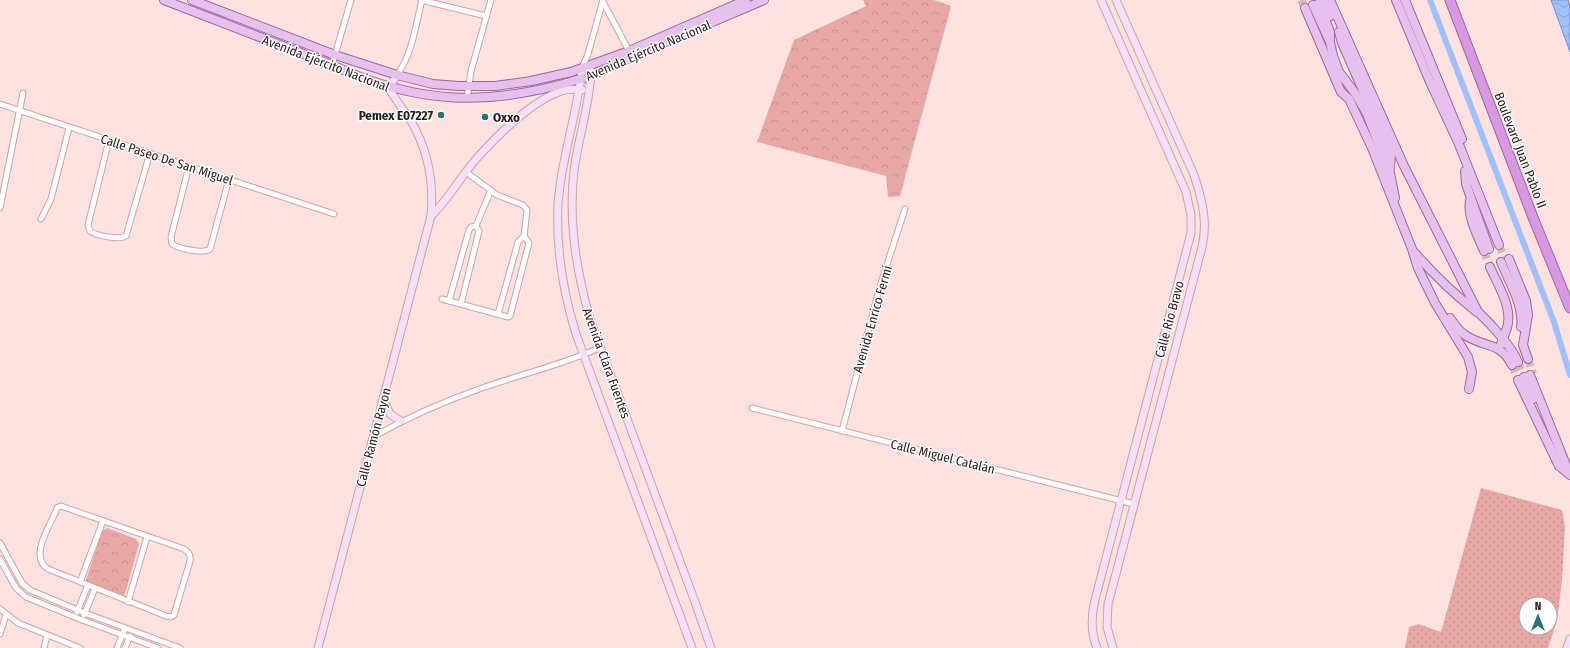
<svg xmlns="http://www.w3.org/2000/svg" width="1570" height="648" font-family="'Fira Sans Condensed',sans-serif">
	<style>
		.grass { fill: url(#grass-dots); fill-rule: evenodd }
		.park { fill: url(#park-crowns) }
		.water { fill: url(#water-waves); stroke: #7b8fb9 }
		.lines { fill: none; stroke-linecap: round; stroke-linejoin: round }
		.canal { stroke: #9ec1fe; stroke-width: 6 }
		.primary-tunnel { stroke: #d4b9b8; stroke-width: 8; stroke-dasharray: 8 4; stroke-linecap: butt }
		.street-casing { stroke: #d0a3a0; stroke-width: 7 }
		.secondary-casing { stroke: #d0a3a0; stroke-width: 9 }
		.primary-casing { stroke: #9a6b9c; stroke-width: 10 }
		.highway-casing { stroke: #9a6b9c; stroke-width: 11 }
		.street { stroke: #fff; stroke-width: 5 }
		.secondary { stroke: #f3e0f6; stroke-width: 7 }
		.primary { stroke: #e7c1ee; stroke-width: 8 }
		.highway { stroke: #d797e2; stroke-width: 9 }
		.poi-dot { fill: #297378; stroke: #fff; stroke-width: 1.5 }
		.labels { text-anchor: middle; stroke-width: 3; stroke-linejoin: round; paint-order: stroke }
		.street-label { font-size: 13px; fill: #2a1a19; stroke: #fff }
		.poi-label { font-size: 13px; font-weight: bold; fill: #2a1a19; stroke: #fff; text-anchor: end }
	</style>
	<defs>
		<pattern id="grass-dots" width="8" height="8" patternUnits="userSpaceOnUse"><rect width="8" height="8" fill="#e7a8a5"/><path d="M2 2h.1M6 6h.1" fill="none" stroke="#c6908d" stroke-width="1.8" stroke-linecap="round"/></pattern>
		<pattern id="park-crowns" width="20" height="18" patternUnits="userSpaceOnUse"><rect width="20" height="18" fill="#e7a8a5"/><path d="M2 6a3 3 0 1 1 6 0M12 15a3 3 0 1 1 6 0" fill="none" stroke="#c6908d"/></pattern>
		<pattern id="water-waves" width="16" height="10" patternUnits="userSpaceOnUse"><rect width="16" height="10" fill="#9ec1fe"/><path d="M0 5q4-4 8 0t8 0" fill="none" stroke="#88a5d9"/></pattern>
	</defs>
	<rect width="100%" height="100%" fill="#ffe1e0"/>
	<path class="grass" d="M1481 488 1562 510 1565 528 1562 580 1557 621 1548 648H1405L1409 627 1419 624 1441 632ZM1526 604H1550V628H1526Z"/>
	<g class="park">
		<path d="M863 0H934L951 6 900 196 888 197 886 176 757 142 794 40 866 6Z"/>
		<path d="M107 528 136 539 139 544 125 594 123 596 89 583 86 580 102 531Z"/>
	</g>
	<path class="water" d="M1551 0H1568L1570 6V52Z"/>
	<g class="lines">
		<path class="canal" d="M1430 0 1554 322 1570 375"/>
		<g class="primary-tunnel">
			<path d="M1301 0 1305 8"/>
			<path d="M1499 245 1505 260"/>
			<path d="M1484 251 1490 267"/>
			<path d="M1528 359 1533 374"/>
			<path d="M1518 362 1524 377"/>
			<path d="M1512 365 1518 380"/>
		</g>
		<defs>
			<g id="street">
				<path d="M421 0 486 16"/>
				<path d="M603 2 629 51"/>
				<path d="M332 65 351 0"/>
				<path d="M582 68 588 54 603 0"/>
				<path d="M397 75C412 55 416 24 422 0"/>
				<path d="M467 98 471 71 491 0"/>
				<path d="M0 104 334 214"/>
				<path d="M109 140 88 225 90 231C97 236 119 240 126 236L150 153"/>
				<path d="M189 166 171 237 172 244C179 249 204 254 210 249L229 179"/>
				<path d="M466 172 497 195 523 205 527 210 524 236 518 242 498 314"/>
				<path d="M0 208 23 93"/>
				<path d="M41 219 51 199 69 128"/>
				<path d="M442 299 508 317 510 316 529 243 524 236"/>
				<path d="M449 301 469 230 471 227 476 226"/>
				<path d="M461 304 479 231 476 226 491 190"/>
				<path d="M752 408 1134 504"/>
				<path d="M842 431 880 286 905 209"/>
				<path d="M373 437C408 417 445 401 482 388 521 374 563 365 601 347"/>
				<path d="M61 506 184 549C189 552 191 555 190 561L174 615 171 617 166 616 48 569C29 557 49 527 56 511L57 508Z"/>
				<path d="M0 543 22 583 30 590 85 613 180 648"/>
				<path d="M0 559 16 588 26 597 82 620 158 648"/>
				<path d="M80 582 103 521"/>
				<path d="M128 602 147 537"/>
				<path d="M0 609 18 623 80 648"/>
				<path d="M77 612 88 585"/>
				<path d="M84 615 95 588"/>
				<path d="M0 634 6 615"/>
				<path d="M44 648 47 635"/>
				<path d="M117 648 125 628"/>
				<path d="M125 648 130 636"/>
			</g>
			<g id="secondary">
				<path d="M582 69C577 115 561 159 558 204 556 248 563 292 576 334L692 648"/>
				<path d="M591 71C590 105 578 138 574 171 568 221 576 270 590 319L695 602 711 648"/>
				<path d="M431 216C449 199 460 177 477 158 498 135 530 102 561 91 568 89 575 89 582 90"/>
				<path d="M383 399 390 414 401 421"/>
				<path d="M318 648 431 216C434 183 428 150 411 121 404 110 395 100 389 88L397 75"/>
				<path d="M1097 648C1091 633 1091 616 1095 600L1191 233V215L1186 192 1101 0"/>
				<path d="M1113 648 1107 627 1108 604 1202 247C1208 222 1202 199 1194 175L1116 0"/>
				<path d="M1567 648 1570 639"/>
			</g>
			<g id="primary">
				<path d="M164 0 332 65C418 105 489 107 580 79 603 72 627 59 649 49 687 33 726 16 764 0"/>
				<path d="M192 0 335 55 397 75 433 84 459 86H495L531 81 571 72 629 51 746 0"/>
				<path d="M1330 0 1404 166 1478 312C1491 324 1512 347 1518 362"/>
				<path d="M1396 0 1430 82 1458 142 1499 245"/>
				<path d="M1405 0 1462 139"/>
				<path d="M1324 1 1331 16"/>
				<path d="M1319 3 1330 32V38"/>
				<path d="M1313 5 1330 42 1333 56 1339 72 1355 93 1367 114 1390 173 1395 198"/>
				<path d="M1305 8 1341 92 1349 99 1372 148 1412 249 1418 268 1435 303 1468 357 1472 372 1469 389"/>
				<path d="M1339 32 1342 43 1391 154 1390 168"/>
				<path d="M1465 171 1466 184 1489 249"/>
				<path d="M1470 201C1467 217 1478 236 1484 251"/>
				<path d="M1415 253C1434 275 1454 294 1477 312"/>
				<path d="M1509 259 1526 301 1528 315 1523 345 1528 359"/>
				<path d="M1501 262C1509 282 1524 305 1521 327"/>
				<path d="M1490 267C1497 283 1511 305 1508 323 1507 331 1503 337 1501 344"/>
				<path d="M1450 318C1454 324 1459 331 1465 335 1484 348 1500 341 1512 365"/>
				<path d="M1530 375 1570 475"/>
				<path d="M1524 377 1533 399"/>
				<path d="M1518 380 1559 466 1570 475"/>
			</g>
			<path id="highway" d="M1450 0 1534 220 1570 308"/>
		</defs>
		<use href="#street" class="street-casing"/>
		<use href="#secondary" class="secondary-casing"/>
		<use href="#primary" class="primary-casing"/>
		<use href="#highway" class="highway-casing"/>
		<use href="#street" class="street"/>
		<use href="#secondary" class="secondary"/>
		<use href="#primary" class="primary"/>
		<use href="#highway" class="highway"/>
	</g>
	<g class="poi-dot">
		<circle cx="441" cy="115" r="4"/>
		<circle cx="485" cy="117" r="4"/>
	</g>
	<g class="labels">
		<g class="street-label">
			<text transform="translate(648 50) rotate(-23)" y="5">Avenida Ejército Nacional</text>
			<text transform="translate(326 63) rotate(21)" y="5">Avenida Ejército Nacional</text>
			<text transform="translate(1521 150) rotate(69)" y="5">Boulevard Juan Pablo II</text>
			<text transform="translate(167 159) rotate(18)" y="5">Calle Paseo De San Miguel</text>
			<text transform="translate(872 319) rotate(-74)" y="5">Avenida Enrico Fermi</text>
			<text transform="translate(1169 319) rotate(-75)" y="5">Calle Río Bravo</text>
			<text transform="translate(607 363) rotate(70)" y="5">Avenida Clara Fuentes</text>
			<text transform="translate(373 437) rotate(-75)" y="5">Calle Ramón Rayon</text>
			<text transform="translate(943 456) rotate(14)" y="5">Calle Miguel Catalán</text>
		</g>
		<g class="poi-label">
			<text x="433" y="120">Pemex E07227</text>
			<text x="493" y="122" text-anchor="start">Oxxo</text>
		</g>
	</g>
	<g transform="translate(1538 616)"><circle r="19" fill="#ffffff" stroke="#aaa3a3"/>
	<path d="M0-3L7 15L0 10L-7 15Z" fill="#297378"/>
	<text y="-6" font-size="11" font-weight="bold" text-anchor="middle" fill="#2a1a19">N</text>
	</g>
</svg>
